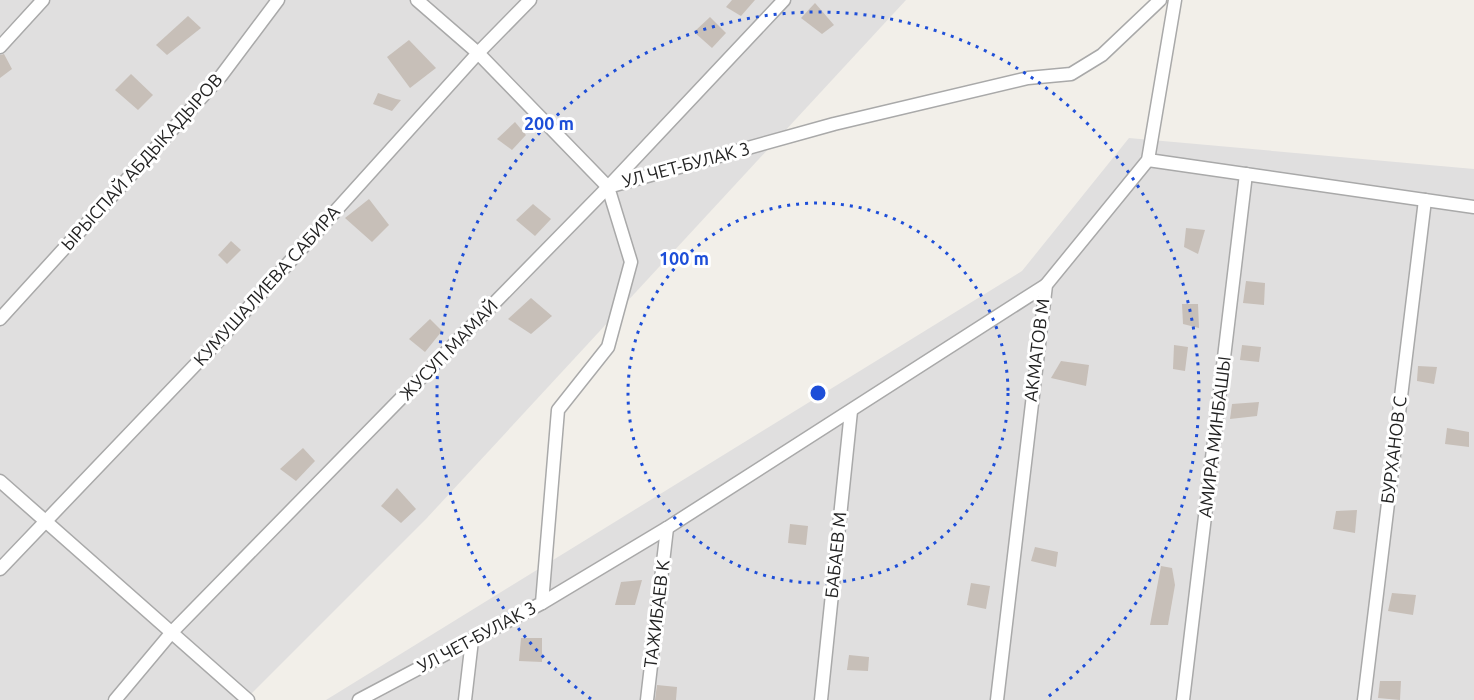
<svg xmlns="http://www.w3.org/2000/svg" width="1474" height="700" font-family="Ubuntu,sans-serif">
	<style>
		.residential { fill: #e0dfdf }
		.building { fill: #c7bfb8 }
		.lines { fill: none; stroke-linecap: round; stroke-linejoin: round }
		.street-casing { stroke: #a9a9a9; stroke-width: 15 }
		.street { stroke: #fff; stroke-width: 12 }
		.ring { fill: none; stroke: #1d4ed8; stroke-width: 3; stroke-dasharray: 3 6 }
		.labels { text-anchor: middle; stroke-width: 6; stroke-linejoin: round; paint-order: stroke }
		.street-label { font-size: 18px; fill: #222; stroke: #fff }
		.centre { fill: #1d4ed8; stroke: #fff; stroke-width: 3 }
		.ring-label { font-size: 18px; text-anchor: middle; font-weight: bold; fill: #1d4ed8; stroke: #fff; stroke-width: 6; stroke-linejoin: round; paint-order: stroke }
	</style>
	<rect width="100%" height="100%" fill="#f2efe9"/>
	<g class="residential">
		<path d="M0 0H906L426 519 245 700H0Z"/>
		<path d="M1129 138 1474 169V700H326L1022 271Z"/>
	</g>
	<g class="building">
		<path d="M732 0H755L741 16 726 7Z"/>
		<path d="M815 3 834 25 822 34 801 18Z"/>
		<path d="M188 16 201 28 167 55 156 45Z"/>
		<path d="M710 17 726 33 712 48 694 32Z"/>
		<path d="M409 40 436 68 410 88 387 57Z"/>
		<path d="M4 54 12 69 0 78V55Z"/>
		<path d="M131 74 153 95 138 110 115 90Z"/>
		<path d="M378 93 396 99 401 100 392 111 373 104Z"/>
		<path d="M515 122 526 135 512 150 497 139Z"/>
		<path d="M369 199 389 225 372 242 345 218Z"/>
		<path d="M533 204 551 219 535 236 516 220Z"/>
		<path d="M1186 228 1205 230 1198 254 1184 247Z"/>
		<path d="M231 241 241 250 227 264 218 255Z"/>
		<path d="M1246 281 1265 283 1264 305 1243 303Z"/>
		<path d="M531 298 552 316 531 334 508 319Z"/>
		<path d="M1182 304H1198L1199 328 1183 324Z"/>
		<path d="M430 319 442 331 425 352 409 339Z"/>
		<path d="M1174 345 1188 347 1185 371 1173 369Z"/>
		<path d="M1242 345 1261 347 1259 362 1240 360Z"/>
		<path d="M1061 361 1089 365 1086 386 1051 378Z"/>
		<path d="M1418 366 1437 367 1434 384 1417 381Z"/>
		<path d="M1259 402 1257 416 1230 419 1232 404Z"/>
		<path d="M1447 428 1469 432V447L1445 444Z"/>
		<path d="M303 448 315 461 296 481 280 469Z"/>
		<path d="M397 488 416 509 401 523 381 506Z"/>
		<path d="M1357 510 1355 533 1333 529 1336 511Z"/>
		<path d="M790 524 808 526 806 545 788 543Z"/>
		<path d="M1035 547 1058 552 1056 567 1031 561Z"/>
		<path d="M1161 566 1172 568 1175 585 1168 625H1150Z"/>
		<path d="M642 580 635 605H615L621 582Z"/>
		<path d="M971 583 990 586 986 609 967 605Z"/>
		<path d="M1392 593 1416 595 1413 615 1388 611Z"/>
		<path d="M521 638H542V662L519 661Z"/>
		<path d="M849 655 869 657 868 671 847 670Z"/>
		<path d="M1380 681H1401L1400 700 1378 698Z"/>
		<path d="M657 685 677 687 676 700H655Z"/>
	</g>
	<g class="lines">
		<defs>
			<g id="street">
				<path d="M417 0 478 53 608 187"/>
				<path d="M0 47 43 0"/>
				<path d="M1148 160 1474 207"/>
				<path d="M0 319 221 76 278 0"/>
				<path d="M0 481 248 700"/>
				<path d="M0 569 220 339 478 53 530 0"/>
				<path d="M542 603 667 528 1046 285"/>
				<path d="M115 700 172 632 608 187 784 0"/>
				<path d="M359 700 542 603 558 410 608 347 631 262 608 187 834 124 1028 78 1071 74 1102 55 1160 0"/>
				<path d="M465 700 472 640"/>
				<path d="M647 700 667 528"/>
				<path d="M821 700 851 411"/>
				<path d="M997 700 1046 285 1148 160 1175 0"/>
				<path d="M1183 700 1246 174"/>
				<path d="M1364 700 1425 200"/>
			</g>
		</defs>
		<use href="#street" class="street-casing"/>
		<use href="#street" class="street"/>
	</g>
	<g class="ring">
		<circle cx="818" cy="393" r="190"/>
		<path d="M591 699A381 381 0 1 1 1045 699"/>
	</g>
	<g class="labels">
		<g class="street-label">
			<text transform="translate(142 162) rotate(-48)" y="6">ЫРЫСПАЙ АБДЫКАДЫРОВ</text>
			<text transform="translate(686 165) rotate(-15)" y="6">УЛ ЧЕТ-БУЛАК 3</text>
			<text transform="translate(267 286) rotate(-48)" y="6">КУМУШАЛИЕВА САБИРА</text>
			<text transform="translate(449 350) rotate(-46)" y="6">ЖУСУП МАМАЙ</text>
			<text transform="translate(1037 350) rotate(-83)" y="6">АКМАТОВ М</text>
			<text transform="translate(1215 437) rotate(-83)" y="6">АМИРА МИНБАШЫ</text>
			<text transform="translate(1394 450) rotate(-83)" y="6">БУРХАНОВ С</text>
			<text transform="translate(836 555) rotate(-84)" y="6">БАБАЕВ М</text>
			<text transform="translate(657 614) rotate(-83)" y="6">ТАЖИБАЕВ К</text>
			<text transform="translate(477 637) rotate(-28)" y="6">УЛ ЧЕТ-БУЛАК 3</text>
		</g>
	</g>
	<circle cx="818" cy="393" r="9" class="centre"/>
	<g class="ring-label">
		<text x="549" y="130">200 m</text>
		<text x="684" y="265">100 m</text>
	</g>
</svg>
